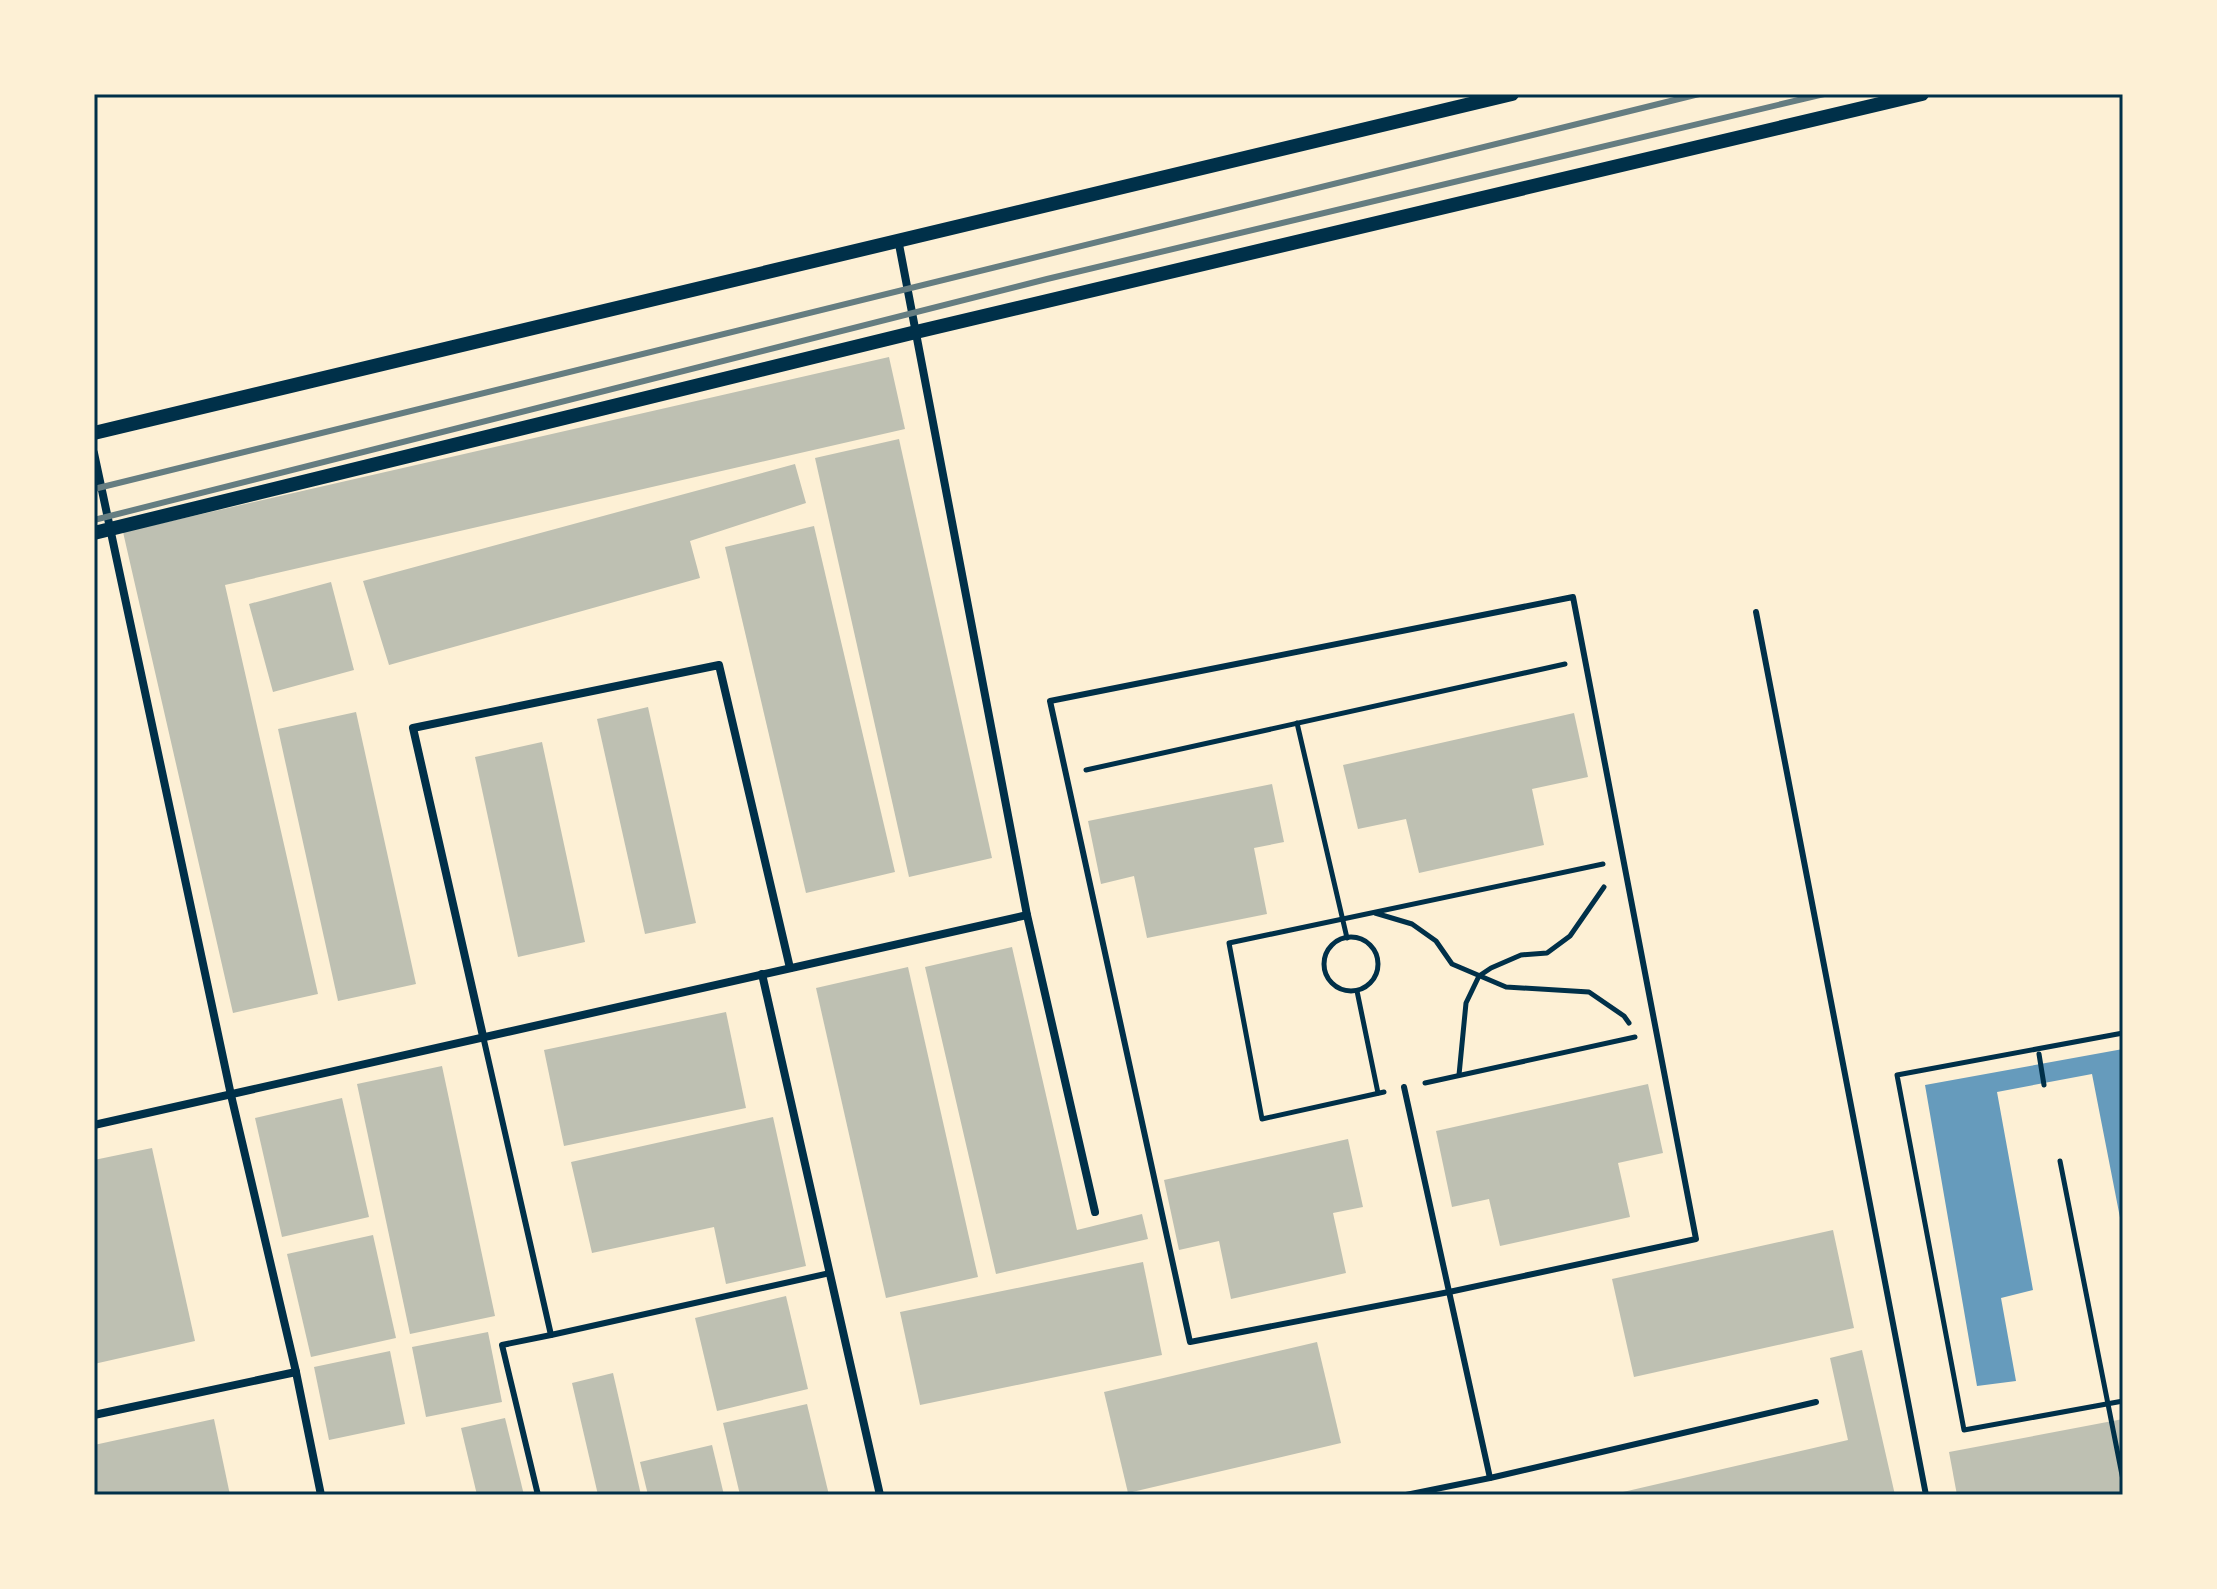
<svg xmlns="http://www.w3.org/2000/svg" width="2217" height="1589" font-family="Lora,serif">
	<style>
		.water { fill: #669bbc }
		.building { fill: #bec0b2 }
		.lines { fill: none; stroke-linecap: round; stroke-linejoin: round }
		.path { stroke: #003049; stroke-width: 5 }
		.service { stroke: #003049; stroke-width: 6 }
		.minor { stroke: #003049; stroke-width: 8 }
		.tertiary { stroke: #003049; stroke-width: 14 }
		.rail { stroke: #657d81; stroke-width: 6 }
		.neatline { fill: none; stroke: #003049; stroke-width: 3 }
	</style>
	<rect width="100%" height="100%" fill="#fdf0d5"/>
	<path class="water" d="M2123 1049V1233L2092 1074 1997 1092 2033 1290 2001 1298 2016 1381 1977 1386 1925 1085Z"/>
	<g class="building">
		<path d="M889 357 905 429 225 585 318 994 233 1013 123 532Z"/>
		<path d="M899 439 992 858 909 877 815 458Z"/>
		<path d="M795 464 806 503 690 541 700 578 389 665 363 581Z"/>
		<path d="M814 526 895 872 806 893 725 547Z"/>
		<path d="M331 582 354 670 273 692 249 604Z"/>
		<path d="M648 707 696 923 645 934 597 719Z"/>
		<path d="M356 712 416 984 338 1001 278 729Z"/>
		<path d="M1574 713 1588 777 1532 789 1544 845 1419 873 1406 819 1358 829 1343 765Z"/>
		<path d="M542 742 585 942 518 957 475 757Z"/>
		<path d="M1272 784 1284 842 1254 848 1267 914 1147 938 1134 876 1101 884 1088 821Z"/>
		<path d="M1012 947 1077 1230 1142 1214 1148 1239 996 1274 925 967Z"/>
		<path d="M908 967 978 1277 886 1298 816 988Z"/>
		<path d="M726 1012 746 1108 564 1146 544 1050Z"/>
		<path d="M442 1066 495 1316 410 1334 357 1084Z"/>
		<path d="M1648 1084 1663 1153 1618 1163 1630 1217 1500 1246 1489 1199 1452 1207 1436 1131Z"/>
		<path d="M342 1098 369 1217 282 1237 255 1118Z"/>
		<path d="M773 1117 806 1266 726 1284 714 1227 592 1253 571 1162Z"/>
		<path d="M1348 1139 1363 1207 1333 1213 1346 1273 1231 1299 1219 1241 1179 1250 1164 1180Z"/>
		<path d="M152 1148 195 1341 94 1364V1160Z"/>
		<path d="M1833 1230 1854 1328 1634 1377 1612 1279Z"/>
		<path d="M373 1235 396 1338 311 1357 287 1254Z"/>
		<path d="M1143 1262 1162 1355 920 1405 900 1312Z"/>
		<path d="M786 1296 808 1389 717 1411 695 1318Z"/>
		<path d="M488 1332 502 1402 426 1417 412 1347Z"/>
		<path d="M1317 1342 1341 1443 1128 1493 1104 1392Z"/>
		<path d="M1862 1350 1895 1495H1610L1848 1440 1830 1358Z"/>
		<path d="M390 1351 405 1424 329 1440 314 1367Z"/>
		<path d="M613 1373 641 1495H598L572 1383Z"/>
		<path d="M807 1404 829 1495H740L723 1423Z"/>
		<path d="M505 1418 524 1495H477L461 1428Z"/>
		<path d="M214 1419 230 1495H94V1445Z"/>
		<path d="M2123 1419V1495H1957L1949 1452Z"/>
		<path d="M712 1445 724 1495H648L640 1462Z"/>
	</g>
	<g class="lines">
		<g class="path">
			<path d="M1297 723 1347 938"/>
			<path d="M1086 770 1565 664"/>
			<path d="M1375 913 1412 924 1436 941 1452 964 1506 987 1589 992 1624 1016 1629 1023"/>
			<circle cx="1351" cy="964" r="27"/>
			<path d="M1357 991 1378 1093"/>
			<path d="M2123 1033 1897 1075 1964 1430 2123 1401"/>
			<path d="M2039 1054 2044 1085"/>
			<path d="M1459 1075 1466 1003 1479 976 1491 968 1521 955 1547 953 1570 936 1604 887"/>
			<path d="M1425 1083 1635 1037"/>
			<path d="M1384 1092 1262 1119 1229 943 1603 864"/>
			<path d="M2060 1161 2123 1480"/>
		</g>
		<g class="service">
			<path d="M1573 597 1696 1239 1449 1292 1190 1342 1050 701Z"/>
			<path d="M1756 612 1926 1495"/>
			<path d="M483 1036 551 1335 830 1273"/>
			<path d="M1404 1087 1490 1478"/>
			<path d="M538 1495 502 1345 551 1335"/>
			<path d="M1406 1495 1490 1478 1816 1402"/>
		</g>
		<g class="minor">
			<path d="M898 239 1027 915 1095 1212"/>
			<path d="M94 453 231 1095 296 1372 321 1495"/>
			<path d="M762 974 880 1495"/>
			<path d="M483 1036 413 728 719 665 790 968"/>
			<path d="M94 1125 1027 915"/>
			<path d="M94 1415 296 1372"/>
		</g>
		<g class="tertiary">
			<path d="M94 433 1512 94"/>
			<path d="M94 533 916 332 1922 94"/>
		</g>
		<g class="rail">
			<path d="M94 489 1699 94"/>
			<path d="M94 520 1047 279 1824 94"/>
		</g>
	</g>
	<rect width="2217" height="1589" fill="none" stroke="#fdf0d5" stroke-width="192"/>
	<rect x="96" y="96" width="2025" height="1397" class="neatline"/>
</svg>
